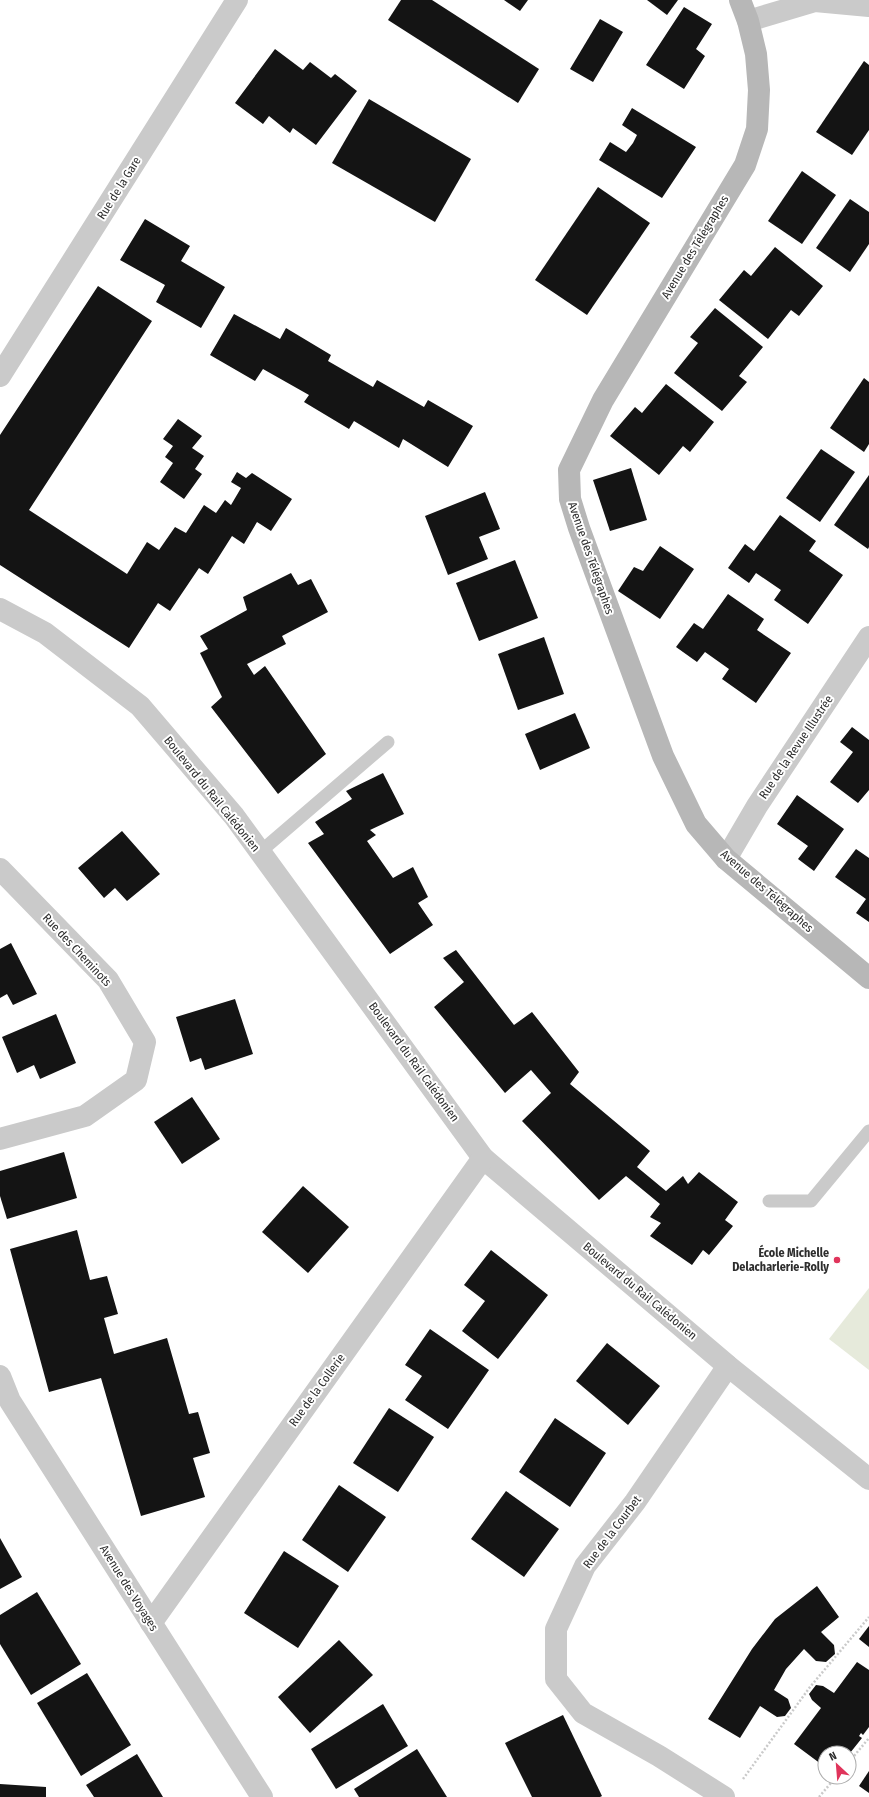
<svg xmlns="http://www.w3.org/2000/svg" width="869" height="1797" font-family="'Fira Sans Condensed',sans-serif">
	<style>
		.green { fill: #e6eadb }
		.building { fill: #141414 }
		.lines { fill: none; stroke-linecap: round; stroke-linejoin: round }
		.path { stroke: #cacaca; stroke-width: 2.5; stroke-dasharray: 2 2; stroke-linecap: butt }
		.lane { stroke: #cacaca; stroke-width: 13 }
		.street { stroke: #cacaca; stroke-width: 22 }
		.secondary { stroke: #b7b7b7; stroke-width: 22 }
		.poi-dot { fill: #e0345b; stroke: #fff; stroke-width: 1.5 }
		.labels { text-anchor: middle; stroke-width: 4; stroke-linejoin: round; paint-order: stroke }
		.street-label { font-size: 12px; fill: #2d2d2d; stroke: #fff }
		.poi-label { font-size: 12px; font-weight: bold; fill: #2d2d2d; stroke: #fff; text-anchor: end }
	</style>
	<rect width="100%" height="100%" fill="#fff"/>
	<path class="green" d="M869 1288V1370L829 1339Z"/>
	<g class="building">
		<path d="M401 0H432L539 69 518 103 388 20Z"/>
		<path d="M504 0H528L520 11Z"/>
		<path d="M647 0H678L667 15Z"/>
		<path d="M684 7 712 24 696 49 705 56 684 89 646 65Z"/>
		<path d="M600 19 623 32 593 82 570 69Z"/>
		<path d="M275 49 303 70 310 62 331 78 335 74 357 91 316 145 293 128 290 133 269 116 263 124 235 103Z"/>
		<path d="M864 61 869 65V130L852 155 816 132Z"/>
		<path d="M369 99 471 159 435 222 332 163Z"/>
		<path d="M632 108 696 147 662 198 599 160 610 142 626 152 633 143 637 135 622 125Z"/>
		<path d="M802 171 836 195 802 244 768 221Z"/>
		<path d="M598 187 650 223 587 315 535 280Z"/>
		<path d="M850 199 869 212V244L850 272 816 248Z"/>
		<path d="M145 219 190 246 181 261 225 287 201 328 156 302 165 285 120 260Z"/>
		<path d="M775 247 823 286 799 316 791 310 768 339 719 300 744 270 751 276Z"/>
		<path d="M98 286 152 321 29 510 127 574 147 542 159 550 175 527 186 533 204 505 216 513 225 500 231 505 241 488 231 482 237 472 246 478 252 473 292 499 271 531 257 522 244 544 232 536 208 574 199 568 170 611 158 603 129 648 0 565V435Z"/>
		<path d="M715 308 763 347 739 376 747 382 722 411 674 373 698 343 690 337Z"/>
		<path d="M234 314 280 339 286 328 331 355 328 361 373 387 377 380 424 407 428 400 473 426 448 467 403 439 399 448 354 421 349 429 304 402 309 395 263 369 255 381 210 355Z"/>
		<path d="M864 378 869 382V444L864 452 830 428Z"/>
		<path d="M666 384 714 422 690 452 683 446 659 475 610 436 635 407 642 413Z"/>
		<path d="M178 419 202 436 192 448 204 456 195 469 202 474 184 499 160 482 173 463 165 457 173 446 163 439Z"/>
		<path d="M821 449 855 472 820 522 786 498Z"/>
		<path d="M631 468 647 520 610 531 593 480Z"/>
		<path d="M869 475V547L868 549 834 525Z"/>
		<path d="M485 492 500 529 479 537 488 559 448 575 425 516Z"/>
		<path d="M780 515 816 541 809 551 843 575 808 624 774 600 781 590 756 573 749 583 728 568 745 544 754 551Z"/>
		<path d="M660 546 694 569 660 619 618 591 634 567 643 571Z"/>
		<path d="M515 560 538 618 479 641 456 583Z"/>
		<path d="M291 573 298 585 311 579 328 612 282 636 286 644 247 664 254 675 265 666 326 754 278 794 211 707 222 697 200 653 208 649 200 636 247 610 243 597Z"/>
		<path d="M728 594 764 619 757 630 791 653 756 703 722 679 729 669 705 652 697 662 676 647 694 623 703 629Z"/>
		<path d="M544 637 564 694 518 710 498 654Z"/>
		<path d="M575 713 590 748 540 770 525 734Z"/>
		<path d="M852 727 869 740V790L858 803 830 782 853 752 840 742Z"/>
		<path d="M383 773 404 814 370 830 376 835 367 841 393 878 413 867 428 897 418 903 433 925 390 954 308 843 324 834 315 822 352 799 346 791Z"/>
		<path d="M797 795 844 829 814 871 798 859 808 846 777 824Z"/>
		<path d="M122 831 160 874 127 901 115 888 104 898 78 868Z"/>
		<path d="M856 849 869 858V922L856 913 866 899 835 877Z"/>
		<path d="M11 943 37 994 13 1005 7 994 0 998V949Z"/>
		<path d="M456 950 514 1025 532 1012 579 1072 570 1084 650 1151 637 1167 666 1191 683 1176 688 1184 699 1172 738 1202 725 1220 733 1226 709 1255 703 1250 692 1265 650 1236 661 1223 650 1217 660 1204 626 1176 599 1200 522 1121 551 1093 531 1070 505 1093 434 1007 464 982 443 958Z"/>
		<path d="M235 999 253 1054 205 1070 201 1058 190 1062 176 1017Z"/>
		<path d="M56 1014 76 1063 40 1079 34 1065 17 1073 2 1037Z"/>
		<path d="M192 1097 220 1139 182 1164 154 1122Z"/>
		<path d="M64 1152 77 1198 7 1219 0 1196V1171Z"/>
		<path d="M303 1186 349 1227 308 1273 262 1232Z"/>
		<path d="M77 1230 90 1280 107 1276 118 1314 104 1318 114 1354 167 1338 189 1414 198 1412 210 1453 193 1458 205 1497 141 1516 101 1378 49 1392 10 1249Z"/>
		<path d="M491 1250 548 1295 498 1359 462 1331 485 1301 464 1285Z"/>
		<path d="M430 1329 489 1370 448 1429 405 1400 422 1376 405 1365Z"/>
		<path d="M607 1343 660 1386 628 1425 576 1381Z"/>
		<path d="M389 1408 434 1437 398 1492 353 1463Z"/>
		<path d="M555 1418 606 1453 570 1507 519 1472Z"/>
		<path d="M339 1485 386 1517 348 1572 302 1540Z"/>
		<path d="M506 1491 559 1529 524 1577 471 1539Z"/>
		<path d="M0 1538 22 1577 0 1589Z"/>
		<path d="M284 1551 339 1586 298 1648 244 1613Z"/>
		<path d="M817 1586 839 1617 821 1632 834 1645 835 1654 826 1662 816 1661 804 1649 786 1669 774 1690 788 1699 791 1708 785 1716 777 1717 760 1706 740 1738 708 1719 752 1649 775 1619Z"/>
		<path d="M37 1592 81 1664 31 1695 0 1644V1615Z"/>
		<path d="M869 1626V1647L859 1639Z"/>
		<path d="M339 1640 373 1675 310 1733 278 1697Z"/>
		<path d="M857 1662 869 1670V1727L863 1735 861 1733 859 1736 862 1738 850 1753H825V1767L794 1744 821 1708 812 1700 809 1694 816 1685 823 1686 834 1693Z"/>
		<path d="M87 1673 131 1745 81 1776 37 1703Z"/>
		<path d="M383 1704 408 1746 336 1789 311 1749Z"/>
		<path d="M563 1715 602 1796 600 1797H532L505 1743Z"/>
		<path d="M417 1749 447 1797H359L354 1789Z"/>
		<path d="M137 1754 163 1797H94L86 1785Z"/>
		<path d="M869 1771V1793L859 1786Z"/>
		<path d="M0 1784 46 1787V1797H0Z"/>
	</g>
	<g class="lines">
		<g class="path">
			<path d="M849 1762 869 1738"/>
			<path d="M743 1779 810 1687 869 1617"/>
			<path d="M819 1797 836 1777"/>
		</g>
		<g class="lane">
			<path d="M260 852 388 742"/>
			<path d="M769 1201H811L869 1131"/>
		</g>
		<g class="street">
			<path d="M748 21 815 1 869 6"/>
			<path d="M0 376 237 0"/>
			<path d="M0 609 45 633 140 706 234 816 483 1158 728 1366 869 1479"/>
			<path d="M726 859 757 806 869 637"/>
			<path d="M0 869 108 980 145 1042 136 1080 85 1116 0 1139"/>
			<path d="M0 1376 10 1401 262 1797"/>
			<path d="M151 1623 483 1158"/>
			<path d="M724 1797 659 1756 583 1713 556 1679V1629L585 1566 635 1502 728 1366"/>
		</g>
		<path class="secondary" d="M740 0 748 21 756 54 759 90 757 129 745 165 603 400 569 470 570 499 579 528 663 756 696 824 726 859 869 978"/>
	</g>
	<circle class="poi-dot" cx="837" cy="1260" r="4"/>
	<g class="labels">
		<g class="street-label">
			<text transform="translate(119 188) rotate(-58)" y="4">Rue de la Gare</text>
			<text transform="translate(695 247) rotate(-59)" y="4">Avenue des Télégraphes</text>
			<text transform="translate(591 558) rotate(71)" y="4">Avenue des Télégraphes</text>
			<text transform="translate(796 747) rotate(-56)" y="4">Rue de la Revue Illustrée</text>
			<text transform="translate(212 794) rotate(51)" y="4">Boulevard du Rail Calédonien</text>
			<text transform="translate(767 891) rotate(41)" y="4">Avenue des Télégraphes</text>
			<text transform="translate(77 950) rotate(47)" y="4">Rue des Cheminots</text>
			<text transform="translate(414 1062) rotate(54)" y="4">Boulevard du Rail Calédonien</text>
			<text transform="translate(640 1291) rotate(40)" y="4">Boulevard du Rail Calédonien</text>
			<text transform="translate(317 1390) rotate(-54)" y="4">Rue de la Collerie</text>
			<text transform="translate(612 1532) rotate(-53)" y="4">Rue de la Courbet</text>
			<text transform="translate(129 1588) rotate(58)" y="4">Avenue des Voyages</text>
		</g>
		<g class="poi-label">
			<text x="829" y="1257">École Michelle<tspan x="829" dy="14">Delacharlerie-Rolly</tspan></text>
		</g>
	</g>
	<g transform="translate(837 1765) rotate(334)"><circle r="19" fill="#ffffff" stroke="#ababab"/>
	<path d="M0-3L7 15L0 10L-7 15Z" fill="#e0345b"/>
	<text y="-6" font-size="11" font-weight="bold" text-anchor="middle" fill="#2d2d2d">N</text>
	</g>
</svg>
